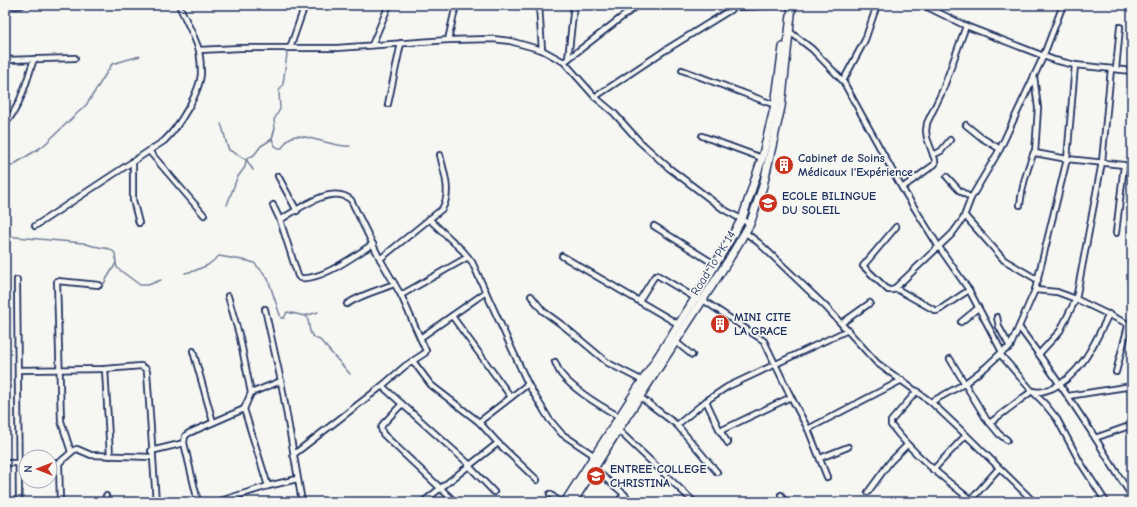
<svg xmlns="http://www.w3.org/2000/svg" width="1137" height="507" font-family="'Comic Neue',sans-serif">
	<style>
		.lines { fill: none; stroke-linecap: round; stroke-linejoin: round }
		.stream { stroke: #717e99; stroke-width: 1.5 }
		.street-casing { stroke: #1b2f5e; stroke-width: 8 }
		.secondary-casing { stroke: #1b2f5e; stroke-width: 10 }
		.street { stroke: #f6f6f2; stroke-width: 4.5 }
		.secondary { stroke: #f6f6f2; stroke-width: 7 }
		.labels { text-anchor: middle; stroke-width: 3.5; stroke-linejoin: round; paint-order: stroke }
		.poi-label { font-size: 12px; font-weight: bold; fill: #1b2f5e; stroke: #f6f6f2; text-anchor: start }
		.street-label { font-size: 12px; fill: #1b2f5e; stroke: #f6f6f2 }
	</style>
	<rect width="100%" height="100%" fill="#f6f6f2"/>
	<filter id="ink" filterUnits="userSpaceOnUse"><feTurbulence type="fractalNoise" baseFrequency=".025" numOctaves="2"/><feDisplacementMap in="SourceGraphic" scale="8" xChannelSelector="R" yChannelSelector="G"/><feConvolveMatrix kernelMatrix="1 2 1 2 8 2 1 2 1" color-interpolation-filters="sRGB"/></filter>
	<g filter="url(#ink)">
		<g class="lines">
			<g class="stream">
				<path d="M274 50 285 51 287 54 283 84 279 91 280 109 274 120 275 128 272 139C274 144 275 149 282 148 285 144 287 139 292 137 302 132 334 148 350 146"/>
				<path d="M221 124C225 133 225 142 229 150 235 153 240 156 246 160L245 167 237 178 227 205"/>
				<path d="M5 170 43 146 87 104 112 64 140 56"/>
				<path d="M253 170 246 159 254 155 261 146 272 139"/>
				<path d="M5 236 83 243 93 246 110 249 115 253 116 263 117 268 140 285H148L161 280"/>
				<path d="M185 273 194 271 208 265 219 256 248 261 254 263 262 271 268 279 281 318H284L287 312 305 316 318 312"/>
				<path d="M103 285 116 263"/>
				<path d="M306 315C312 326 305 335 320 340L350 374"/>
			</g>
			<defs>
				<g id="street">
					<path d="M11 5 16 6 22 5"/>
					<path d="M539 5 542 50"/>
					<path d="M923 5 966 26 1054 60 1075 65 1132 71"/>
					<path d="M790 32 812 49 843 81 902 188 939 247 969 290 1002 352 1000 354 1032 391 1044 403 1057 419 1080 462 1106 502"/>
					<path d="M448 40 456 5"/>
					<path d="M372 45 389 5"/>
					<path d="M290 48 305 5"/>
					<path d="M199 50 240 48H337L448 40 493 39 510 41 542 50 564 62 595 97 614 113 639 141 669 168 723 209 750 224"/>
					<path d="M568 59 574 5"/>
					<path d="M5 60 75 58"/>
					<path d="M564 62 622 17 638 5"/>
					<path d="M1116 69 1120 27"/>
					<path d="M682 70 775 105"/>
					<path d="M1034 76 1038 108 1035 153 1067 159 1124 165 1116 233"/>
					<path d="M843 81 865 40 877 5"/>
					<path d="M595 97 664 51 735 7 786 5"/>
					<path d="M388 104 401 43"/>
					<path d="M5 124C21 106 26 82 34 59"/>
					<path d="M966 125 982 138 1000 149"/>
					<path d="M702 136 762 158"/>
					<path d="M149 151 204 215"/>
					<path d="M933 155 941 151 950 140"/>
					<path d="M133 161V200L139 223"/>
					<path d="M278 176 297 211"/>
					<path d="M947 177 959 190 971 198"/>
					<path d="M902 188 935 164V160L927 138 926 131 927 123 942 92 966 26"/>
					<path d="M273 205 280 220 298 276 300 278C322 281 355 255 373 244"/>
					<path d="M1020 205C1022 186 1027 169 1034 152"/>
					<path d="M965 216 1004 260 1038 280"/>
					<path d="M429 219 463 251 472 262 528 384 549 419 562 434 595 456"/>
					<path d="M280 220C297 210 332 183 351 200L380 259 401 295 426 351 425 353 405 366 382 386 293 455"/>
					<path d="M35 226 164 141C178 128 201 91 201 72 201 65 200 56 199 50 195 37 185 19 179 5"/>
					<path d="M654 226 716 265"/>
					<path d="M896 227 863 266 888 290H893L952 234 963 219 971 198 1000 149 1043 57 1063 5"/>
					<path d="M746 233 759 243 826 307 877 363 931 402 964 384 986 367 1000 354"/>
					<path d="M562 256 678 324"/>
					<path d="M380 259 442 209C452 192 444 173 440 155"/>
					<path d="M17 280 19 502"/>
					<path d="M895 288 936 311 939 310 969 290"/>
					<path d="M1035 290 1057 292 1076 299 1126 323 1128 326 1116 372"/>
					<path d="M401 295 468 257"/>
					<path d="M228 296 240 338 251 393 244 409 268 486"/>
					<path d="M531 296 543 311 565 327 608 363 645 382"/>
					<path d="M703 300 764 341 791 397 808 429 827 477"/>
					<path d="M639 301 654 277 657 275 697 299"/>
					<path d="M347 304C362 294 377 291 394 284"/>
					<path d="M265 309 281 381 302 502"/>
					<path d="M452 316 511 397"/>
					<path d="M997 317 999 327 1010 347"/>
					<path d="M961 322 978 308"/>
					<path d="M842 323 870 303"/>
					<path d="M1019 327C1045 362 1070 399 1094 436 1107 457 1118 476 1132 496"/>
					<path d="M420 338 486 292"/>
					<path d="M676 342 692 355"/>
					<path d="M193 351 213 422"/>
					<path d="M1002 352 1010 347 1035 290 1067 159 1075 65"/>
					<path d="M1039 354 1060 331 1076 299 1102 162 1111 69"/>
					<path d="M950 359 988 422H991L1032 391C1040 393 1045 391 1053 388 1082 374 1095 342 1109 314"/>
					<path d="M413 361 431 385 479 422 498 443 423 502"/>
					<path d="M555 362C557 366 558 370 561 374 573 389 602 407 620 417"/>
					<path d="M105 369 110 456"/>
					<path d="M18 370 105 369 141 366 146 369 147 372 156 502"/>
					<path d="M382 386 470 465"/>
					<path d="M917 391 891 421V425C915 456 941 476 971 500"/>
					<path d="M251 393 281 381"/>
					<path d="M1068 396 1132 386"/>
					<path d="M640 397 677 425 717 472"/>
					<path d="M706 401 720 431 728 443"/>
					<path d="M931 402 966 435 1034 502"/>
					<path d="M402 404 383 424 381 428 383 434 455 502"/>
					<path d="M479 422 528 384"/>
					<path d="M989 422 999 434 1007 440"/>
					<path d="M677 425 706 401 727 387 848 330"/>
					<path d="M808 429 902 380"/>
					<path d="M618 430 694 502"/>
					<path d="M720 431 791 397"/>
					<path d="M1095 438 1132 425"/>
					<path d="M498 443 537 480"/>
					<path d="M151 451 184 443"/>
					<path d="M71 452 61 421 57 281 99 285"/>
					<path d="M820 458 848 447"/>
					<path d="M5 463H26"/>
					<path d="M50 463H59L74 450 77 449 91 455 152 457"/>
					<path d="M59 463 60 502"/>
					<path d="M469 466 494 492"/>
					<path d="M592 467 624 494 631 502"/>
					<path d="M933 470 966 435"/>
					<path d="M868 492 890 462 907 445"/>
					<path d="M550 494 560 502"/>
					<path d="M781 495 784 502"/>
					<path d="M106 496V502"/>
					<path d="M198 502 184 443 185 436 189 433 244 409"/>
					<path d="M217 502 268 486 297 479"/>
					<path d="M618 502 624 494"/>
					<path d="M971 502V500L999 468"/>
				</g>
				<g id="secondary">
					<path d="M565 502 698 294 742 219 762 158 775 105 783 47"/>
					<path d="M573 502 618 430 728 261 750 224 763 186 781 107 792 5"/>
				</g>
			</defs>
			<use href="#street" class="street-casing"/>
			<use href="#secondary" class="secondary-casing"/>
			<use href="#street" class="street"/>
			<use href="#secondary" class="secondary"/>
		</g>
	</g>
	<defs>
		<symbol id="building-disc" viewBox="-11 -11 22 22"><circle r="9.5" fill="#c8321e" stroke="#f6f6f2"/><path d="M-4-6H4V6H1V3H-1V6H-4ZM-2.5-4.3h1.7v1.8h-1.7ZM.8-4.3h1.7v1.8H.8ZM-2.5-1h1.7V.8h-1.7ZM.8-1h1.7V.8H.8Z" fill="#fff"/></symbol>
		<symbol id="school-disc" viewBox="-11 -11 22 22"><circle r="9.5" fill="#c8321e" stroke="#f6f6f2"/><path d="M0-5L7-2L0 1L-7-2ZM-4 1L0 2.5L4 1V4Q0 6-4 4Z" fill="#fff"/></symbol>
	</defs>
	<g fill-rule="evenodd">
		<use href="#building-disc" x="773" y="154" width="22" height="22"/>
		<use href="#school-disc" x="757" y="192" width="22" height="22"/>
		<use href="#building-disc" x="709" y="313" width="22" height="22"/>
		<use href="#school-disc" x="585" y="465" width="22" height="22"/>
	</g>
	<g class="labels">
		<g class="poi-label">
			<text x="798" y="162">Cabinet de Soins<tspan x="798" dy="14">Médicaux l'Expérience</tspan></text>
			<text x="782" y="200">ECOLE BILINGUE<tspan x="782" dy="14">DU SOLEIL</tspan></text>
			<text x="734" y="321">MINI CITE<tspan x="734" dy="14">LA GRACE</tspan></text>
			<text x="610" y="473">ENTREE COLLEGE<tspan x="610" dy="14">CHRISTINA</tspan></text>
		</g>
		<g class="street-label">
			<text transform="translate(713 263) rotate(-58)" y="4">Road To PK 14</text>
		</g>
	</g>
	<rect width="1137" height="507" fill="none" stroke="#f6f6f2" stroke-width="20"/>
	<rect x="10" y="10" width="1117" height="487" fill="none" stroke="#1b2f5e" stroke-width="1.5" filter="url(#ink)"/>
	<g transform="translate(38 469) rotate(270)"><circle r="19" fill="#f6f6f2" stroke="#9ea6b7"/>
	<path d="M0-3L7 15L0 10L-7 15Z" fill="#c8321e"/>
	<text y="-6" font-size="11" font-weight="bold" text-anchor="middle" fill="#1b2f5e">N</text>
	</g>
</svg>
